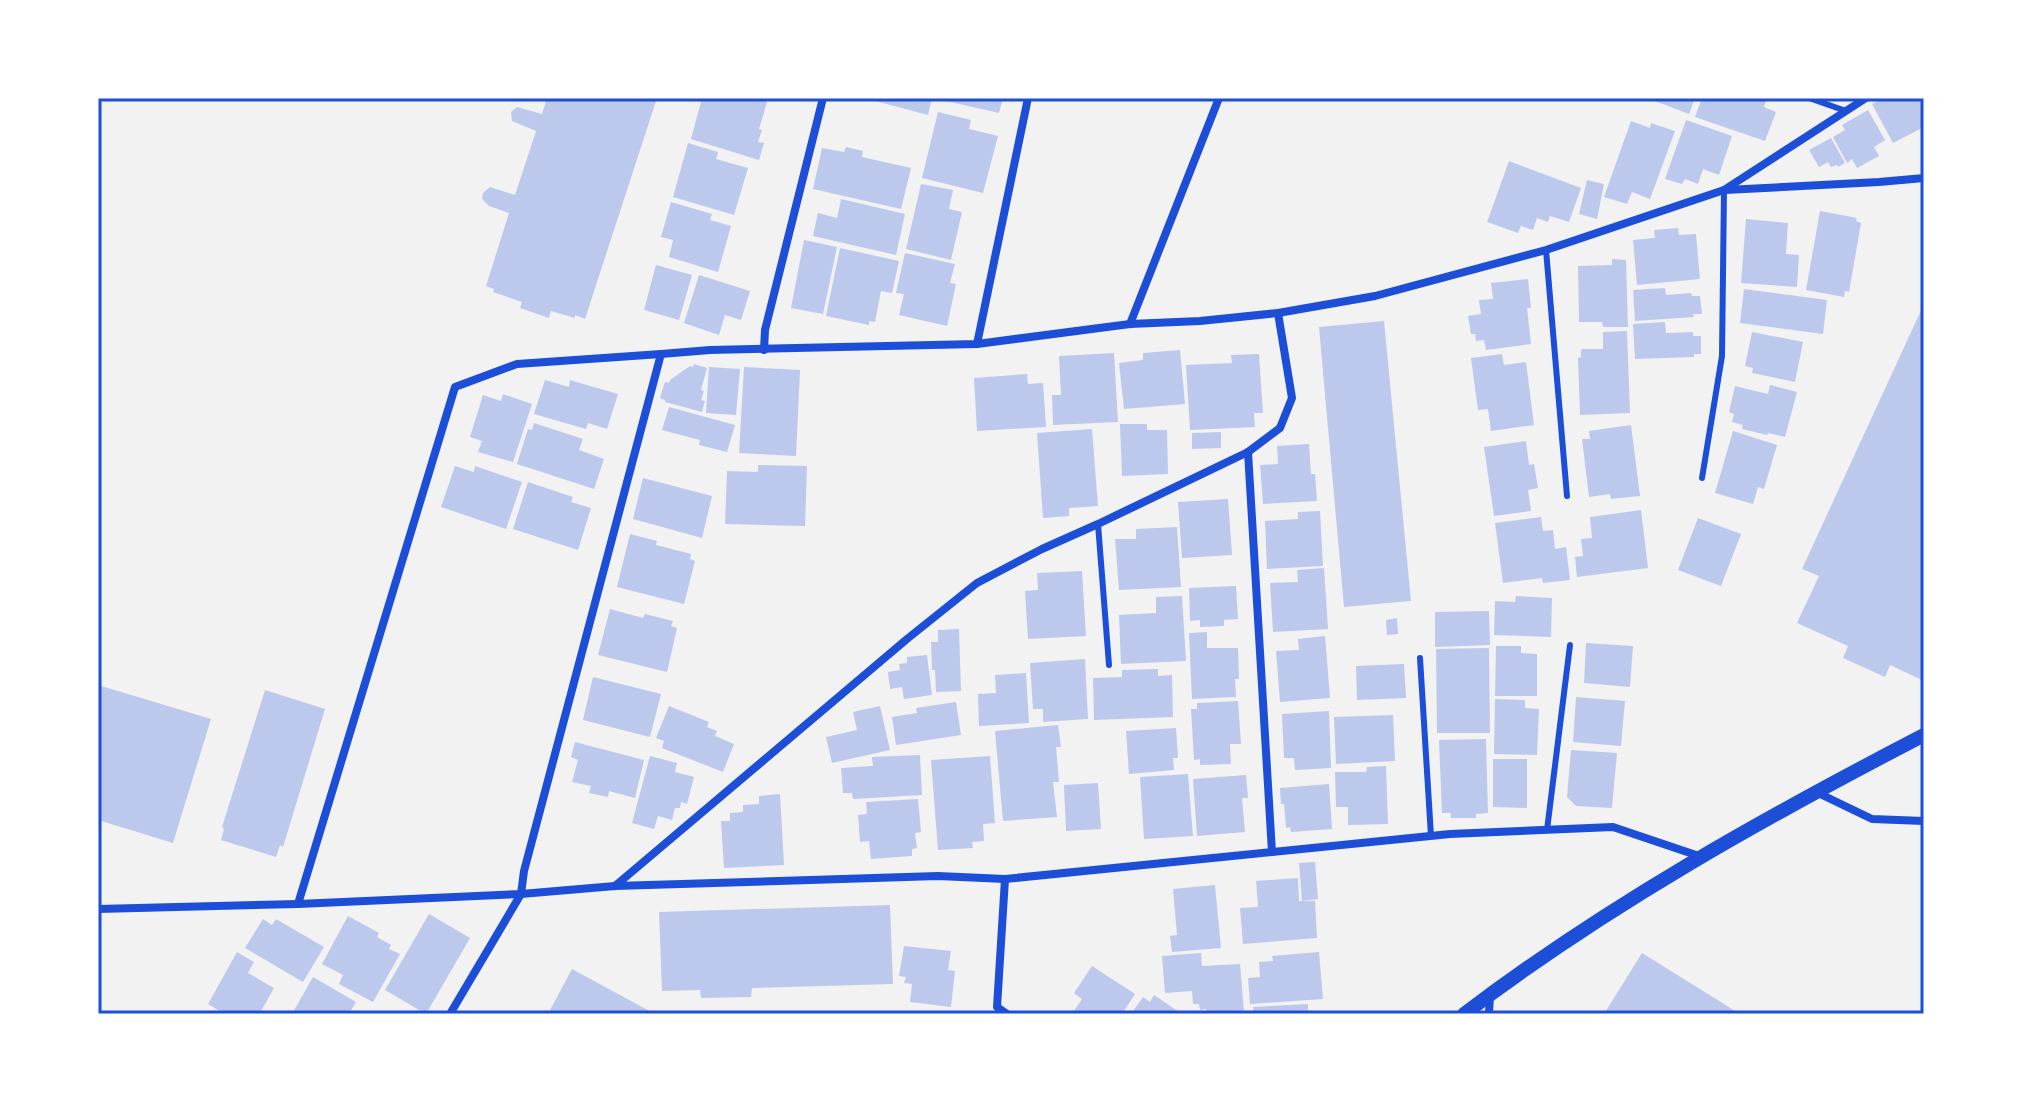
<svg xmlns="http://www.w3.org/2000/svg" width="2022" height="1112" font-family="'Noto Serif',serif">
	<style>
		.building { fill: #bdc9ec }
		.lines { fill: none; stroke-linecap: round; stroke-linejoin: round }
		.service { stroke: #1d4ed8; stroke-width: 6 }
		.minor { stroke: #1d4ed8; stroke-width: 8 }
		.tertiary { stroke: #1d4ed8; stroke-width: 14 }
		.neatline { fill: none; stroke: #1d4ed8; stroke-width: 3 }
	</style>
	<rect width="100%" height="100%" fill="#f2f2f2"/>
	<g class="building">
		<path d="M547 98H657L585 319 575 315V318L551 311 549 318 520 308 522 302 493 292 494 289 486 286 509 213 489 206 482 199 483 193 490 187 515 195 536 131 512 121 511 112 517 107 542 114Z"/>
		<path d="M702 98H754L767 102 759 129 762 130 758 142 764 143 759 160 691 139Z"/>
		<path d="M864 98H932L928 115Z"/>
		<path d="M947 98H1003L999 113 946 101Z"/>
		<path d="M1647 98H1695L1689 114Z"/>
		<path d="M1702 98H1767L1764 107 1776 112 1765 141 1695 117Z"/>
		<path d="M1884 98H1924V127L1893 143 1872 104Z"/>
		<path d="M1868 110 1885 140 1874 147 1879 156 1857 168 1852 159 1847 163 1833 137 1845 130 1842 125Z"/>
		<path d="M938 112 971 120 969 129 998 136 983 193 922 178Z"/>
		<path d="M1686 120 1732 136 1719 175 1703 169 1698 184 1685 179 1682 184 1665 179Z"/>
		<path d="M1631 121 1650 128 1651 123 1675 131 1650 199 1632 192 1627 204 1604 197Z"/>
		<path d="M1831 138 1845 163 1838 167 1837 165 1831 167 1828 162 1819 167 1809 150Z"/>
		<path d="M688 143 718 152 716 159 748 168 734 215 673 197Z"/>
		<path d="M846 147 863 151 862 157 911 168 901 209 813 189 822 148 844 152Z"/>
		<path d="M1509 161 1581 188 1569 222 1550 216 1548 222 1537 218 1533 230 1521 226 1518 233 1487 222Z"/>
		<path d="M1587 180 1604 184 1597 219 1579 214Z"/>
		<path d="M921 184 953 190 949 209 962 212 951 260 906 249Z"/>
		<path d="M841 199 905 214 896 255 813 236 818 213 837 218Z"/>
		<path d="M671 202 712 214 710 220 731 226 718 272 669 257 673 240 661 237Z"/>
		<path d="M1820 211 1857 218 1856 221 1861 223 1849 292 1845 291 1844 297 1806 290Z"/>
		<path d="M1746 219 1788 223 1786 254 1799 255 1797 287 1741 283Z"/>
		<path d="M1678 228 1679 235 1696 234 1700 279 1637 285 1633 240 1655 238 1654 230Z"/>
		<path d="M804 240 837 247 823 314 791 308Z"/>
		<path d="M840 248 899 261 892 293 881 291 875 322 869 321V325L826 316Z"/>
		<path d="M905 253 955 264 950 283 956 284 947 326 899 315 904 294 896 293Z"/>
		<path d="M1612 259 1626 260 1628 327H1603L1602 322H1579L1578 266 1612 265Z"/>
		<path d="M656 265 692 275 679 320 644 310Z"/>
		<path d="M699 275 750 291 741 320 725 315 719 335 684 323Z"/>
		<path d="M1528 279 1531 308H1527L1531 344 1486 350 1484 340 1476 341 1475 334H1471L1468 316 1481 314 1479 300 1493 299 1491 283Z"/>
		<path d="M1665 288 1666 295 1691 293 1692 296H1700L1702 314H1693L1694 317 1635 321 1633 290Z"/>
		<path d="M1744 289 1827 300 1823 334 1740 323Z"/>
		<path d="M1924 304V681L1890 665 1885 677 1843 658 1848 646 1797 623 1819 576 1802 569Z"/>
		<path d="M1384 321 1411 601 1344 607 1319 327Z"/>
		<path d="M1665 322 1666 333 1693 332V336H1701V354H1694V357L1635 359 1633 324Z"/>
		<path d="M1627 331 1630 413 1580 415 1578 358 1581 357V349H1603V332Z"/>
		<path d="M1752 332 1803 342 1795 382 1752 373 1753 368 1745 366Z"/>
		<path d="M1180 350 1185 404 1124 409 1119 363 1143 360V353Z"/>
		<path d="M1114 353 1118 422 1053 425 1052 395H1061L1059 356Z"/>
		<path d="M1259 354 1263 413H1254L1255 427 1190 430 1186 365 1232 363 1231 355Z"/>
		<path d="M1502 354 1504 365 1526 362 1534 425 1491 431 1488 409 1478 410 1471 358Z"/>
		<path d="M694 364 707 368 701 390 704 391 701 400 705 401 702 412 665 402V400L660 398 665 382 669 383 670 380 690 366 693 367Z"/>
		<path d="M709 367 740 369 736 415 706 413Z"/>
		<path d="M744 367 800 370 796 456 739 453Z"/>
		<path d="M1027 374 1028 384 1043 383 1046 427 977 431 974 378Z"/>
		<path d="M545 380 569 387 570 380 618 394 607 429 588 423 586 429 534 414Z"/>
		<path d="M1770 385 1797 392 1785 437 1768 433 1767 435 1742 429 1743 425 1732 422 1734 414 1729 412 1735 386 1768 394Z"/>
		<path d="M503 394 532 404 513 462 478 452 482 441 470 437 483 395 501 401Z"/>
		<path d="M669 407 735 425 727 452 699 445 700 440 662 430Z"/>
		<path d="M534 423 583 439 579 450 604 459 594 489 517 464 528 429 532 430Z"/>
		<path d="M1120 424H1147V430H1167L1168 474 1122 476Z"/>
		<path d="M1631 425 1640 496 1611 499 1610 494 1589 497 1582 439H1590L1589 431Z"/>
		<path d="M1092 429 1098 506 1069 508V516L1043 518 1037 433Z"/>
		<path d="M1733 431 1777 445 1764 489 1758 487 1753 504 1715 493Z"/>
		<path d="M1221 432V448L1192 449V433Z"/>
		<path d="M1526 441 1529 465 1534 464 1538 488 1528 490 1531 511 1494 516 1484 447Z"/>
		<path d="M1309 444 1311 474H1315L1317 501 1263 504 1260 465 1278 464 1277 446Z"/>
		<path d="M758 465 807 466 805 526 725 524 727 471 758 472Z"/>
		<path d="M455 466 474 472 475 466 522 482 506 529 441 507Z"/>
		<path d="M643 478 712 496 702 538 633 519Z"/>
		<path d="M528 482 573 497 571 502 591 508 578 550 513 529Z"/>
		<path d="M1228 499 1232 555 1182 558 1178 502Z"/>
		<path d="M1641 510 1648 568 1577 577 1575 557 1583 556 1581 539 1592 538 1590 517Z"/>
		<path d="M1320 511 1323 566 1267 569 1265 521 1298 519V512Z"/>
		<path d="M1541 517 1543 531 1553 530 1555 549 1566 547 1570 580 1543 583 1542 578 1503 583 1495 523Z"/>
		<path d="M1698 518 1741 534 1721 586 1678 570Z"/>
		<path d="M1177 527 1181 587 1119 590 1115 539H1136V529Z"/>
		<path d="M630 534 657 541 656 545 691 554 690 559 695 561 684 604 617 587Z"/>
		<path d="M1324 568 1328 629 1273 632 1270 583 1298 582 1297 570Z"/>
		<path d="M1082 571 1086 636 1028 639 1025 591 1038 590 1037 573Z"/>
		<path d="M1236 586 1238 619 1224 620V626L1200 627V620L1190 621 1189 588Z"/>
		<path d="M1182 596 1186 661 1121 664 1119 615 1156 613V597Z"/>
		<path d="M1516 596 1552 598 1551 637 1494 635 1495 601 1515 602Z"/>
		<path d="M610 609 643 618 645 614 673 621 671 626 677 628 667 672 598 655Z"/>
		<path d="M1489 611 1490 645 1435 647V612Z"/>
		<path d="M1397 618 1398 634 1387 635 1386 620Z"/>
		<path d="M959 629 961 691 936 692 935 670H932L931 642H938V630Z"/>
		<path d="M1207 632V648H1238L1239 679H1235L1236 697 1192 699 1189 633Z"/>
		<path d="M1325 636 1330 698 1280 702 1276 651 1299 650 1298 639Z"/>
		<path d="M1586 643 1633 646 1630 687 1584 683Z"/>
		<path d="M1496 646H1521V653L1537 654V696H1495Z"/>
		<path d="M1489 648 1490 733H1437L1436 649Z"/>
		<path d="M927 655 932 695 904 699 902 687 890 689 888 672 900 670 899 664 907 663V657Z"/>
		<path d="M1085 659 1088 719 1043 722V709H1033L1030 663Z"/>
		<path d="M1404 664 1406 698 1357 700 1356 666Z"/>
		<path d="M1158 669V676L1172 675 1173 717 1094 720 1093 678 1122 677V670Z"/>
		<path d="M1026 673 1029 723 979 726 978 694 996 693 995 675Z"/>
		<path d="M593 677 661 694 650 737 583 720Z"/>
		<path d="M98 685 211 719 173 843 98 820Z"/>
		<path d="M265 690 325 709 283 847 280 845 276 857 221 840 224 829 222 827Z"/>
		<path d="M1576 697 1625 701 1621 746 1573 742Z"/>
		<path d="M1495 699 1525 700V708L1539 709 1537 755 1494 754Z"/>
		<path d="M1238 701 1241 744H1230L1231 764 1200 765V759L1194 760 1191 709H1197V703Z"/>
		<path d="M956 702 961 735 896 745 892 717 917 713 916 708Z"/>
		<path d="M669 706 709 722 707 727 717 731 715 736 734 744 723 772 662 748 664 741 656 738Z"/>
		<path d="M880 706 890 750 832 763 826 737 857 730 853 712Z"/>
		<path d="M1329 711 1331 768 1295 770 1294 758H1284L1282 714Z"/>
		<path d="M1393 715 1395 761 1336 764 1334 717Z"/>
		<path d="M1058 725 1061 747H1056L1059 782H1053L1057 817 1003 821 995 731Z"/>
		<path d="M1176 728 1178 758H1173L1174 770 1129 774 1126 731Z"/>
		<path d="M1486 739 1488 813 1476 814V818H1451V813H1442L1439 740Z"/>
		<path d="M575 742 644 760 635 798 609 791 608 797 589 793 591 786 572 782 578 760 571 757Z"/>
		<path d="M1571 750 1617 753 1612 808 1576 806 1567 797Z"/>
		<path d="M920 755 922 795 853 799 852 793H843L841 768 873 766 872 757Z"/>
		<path d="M650 756 677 763 675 772 694 777 687 804 681 802 680 808H675L672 820 658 816 654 829 632 823Z"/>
		<path d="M990 756 995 823 983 824 984 841 972 842 973 848 938 850 931 760Z"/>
		<path d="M1493 759H1527V808L1493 807Z"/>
		<path d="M1386 766 1388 824 1348 825V807H1336L1335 772H1366L1367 767Z"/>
		<path d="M1188 774 1193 836 1144 839 1140 777Z"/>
		<path d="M1246 775 1248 798H1242L1245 832 1197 836 1193 779Z"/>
		<path d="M1098 783 1101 829 1066 831 1064 785Z"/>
		<path d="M1329 784 1332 829 1291 832 1290 827 1286 828 1284 804H1281L1280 788Z"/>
		<path d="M780 794 784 865 724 868 721 821H730V813L743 812V805L759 804V796Z"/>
		<path d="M918 799 921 832 915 833 917 848 912 849V856L871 859 869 841 860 842 858 815 867 814 866 802Z"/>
		<path d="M1315 862 1318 899 1302 901 1299 863Z"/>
		<path d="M1298 878 1299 901H1315L1317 938 1243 944 1240 908 1258 907 1256 881Z"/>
		<path d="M1215 885 1221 948 1172 952 1170 936 1177 935 1173 889Z"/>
		<path d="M890 905 893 984 752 988 751 997 701 998 700 990 662 991 659 912Z"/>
		<path d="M429 914 470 938 426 1014 385 990Z"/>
		<path d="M348 916 379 933 377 937 391 945 389 949 400 954 373 1002 339 984 343 975 322 964Z"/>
		<path d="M263 919 272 925 276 919 324 947 303 982 245 948Z"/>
		<path d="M904 946 951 951 948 970 955 971 951 1007 910 1002 912 984 904 983 906 977 899 976Z"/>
		<path d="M237 952 254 962 248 973 274 988 260 1013 256 1011 254 1014H225L208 1004Z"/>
		<path d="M1319 952 1323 999 1250 1004 1248 978 1260 977 1259 962 1273 961 1272 956Z"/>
		<path d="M1201 953 1202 966 1240 964 1244 1012 1207 1014 1206 1009 1200 1010 1199 1004H1193L1192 991 1165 993 1162 956Z"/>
		<path d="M1642 953 1740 1014H1604Z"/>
		<path d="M1092 966 1135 994 1122 1014H1072L1082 999 1074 993Z"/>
		<path d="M572 969 655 1014H548Z"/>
		<path d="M313 977 356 1002 349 1014H292Z"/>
		<path d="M1154 995 1182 1014H1131L1143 997 1150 1002Z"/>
		<path d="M1308 1004V1014H1254L1253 1007Z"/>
	</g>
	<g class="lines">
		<g class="service">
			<path d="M1809 98 1846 111"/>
			<path d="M1546 250 1567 496"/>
			<path d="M1702 478 1722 356 1724 190"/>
			<path d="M1098 524 1109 665"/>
			<path d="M1420 658 1431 836"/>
			<path d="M1547 830 1570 645"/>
		</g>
		<g class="minor">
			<path d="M1725 190 1879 182 1924 178"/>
			<path d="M1130 324 1219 98"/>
			<path d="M977 344 1028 98"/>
			<path d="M764 350 765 330 823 98"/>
			<path d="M1248 452 1272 852"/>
			<path d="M1816 792 1872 819 1924 821"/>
			<path d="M1005 879 997 1007 1007 1014"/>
			<path d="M615 886 907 639 977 583 1042 549 1098 524 1248 452 1280 428 1292 398 1278 313"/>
			<path d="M298 904 455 387 517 364 661 354"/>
			<path d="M98 909 298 904 521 894 615 886 938 876 1005 879 1450 834 1613 827 1699 856"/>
			<path d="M450 1014 521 894 524 871 661 354 710 350 977 344 1130 324 1200 321 1278 313 1375 296 1546 250 1724 190 1866 98"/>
			<path d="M1489 1014 1490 995"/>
		</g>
		<path class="tertiary" d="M1464 1014C1608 905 1764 818 1924 735"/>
	</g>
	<rect width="2022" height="1112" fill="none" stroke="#ffffff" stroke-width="200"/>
	<rect x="100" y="100" width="1822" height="912" class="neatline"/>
</svg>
